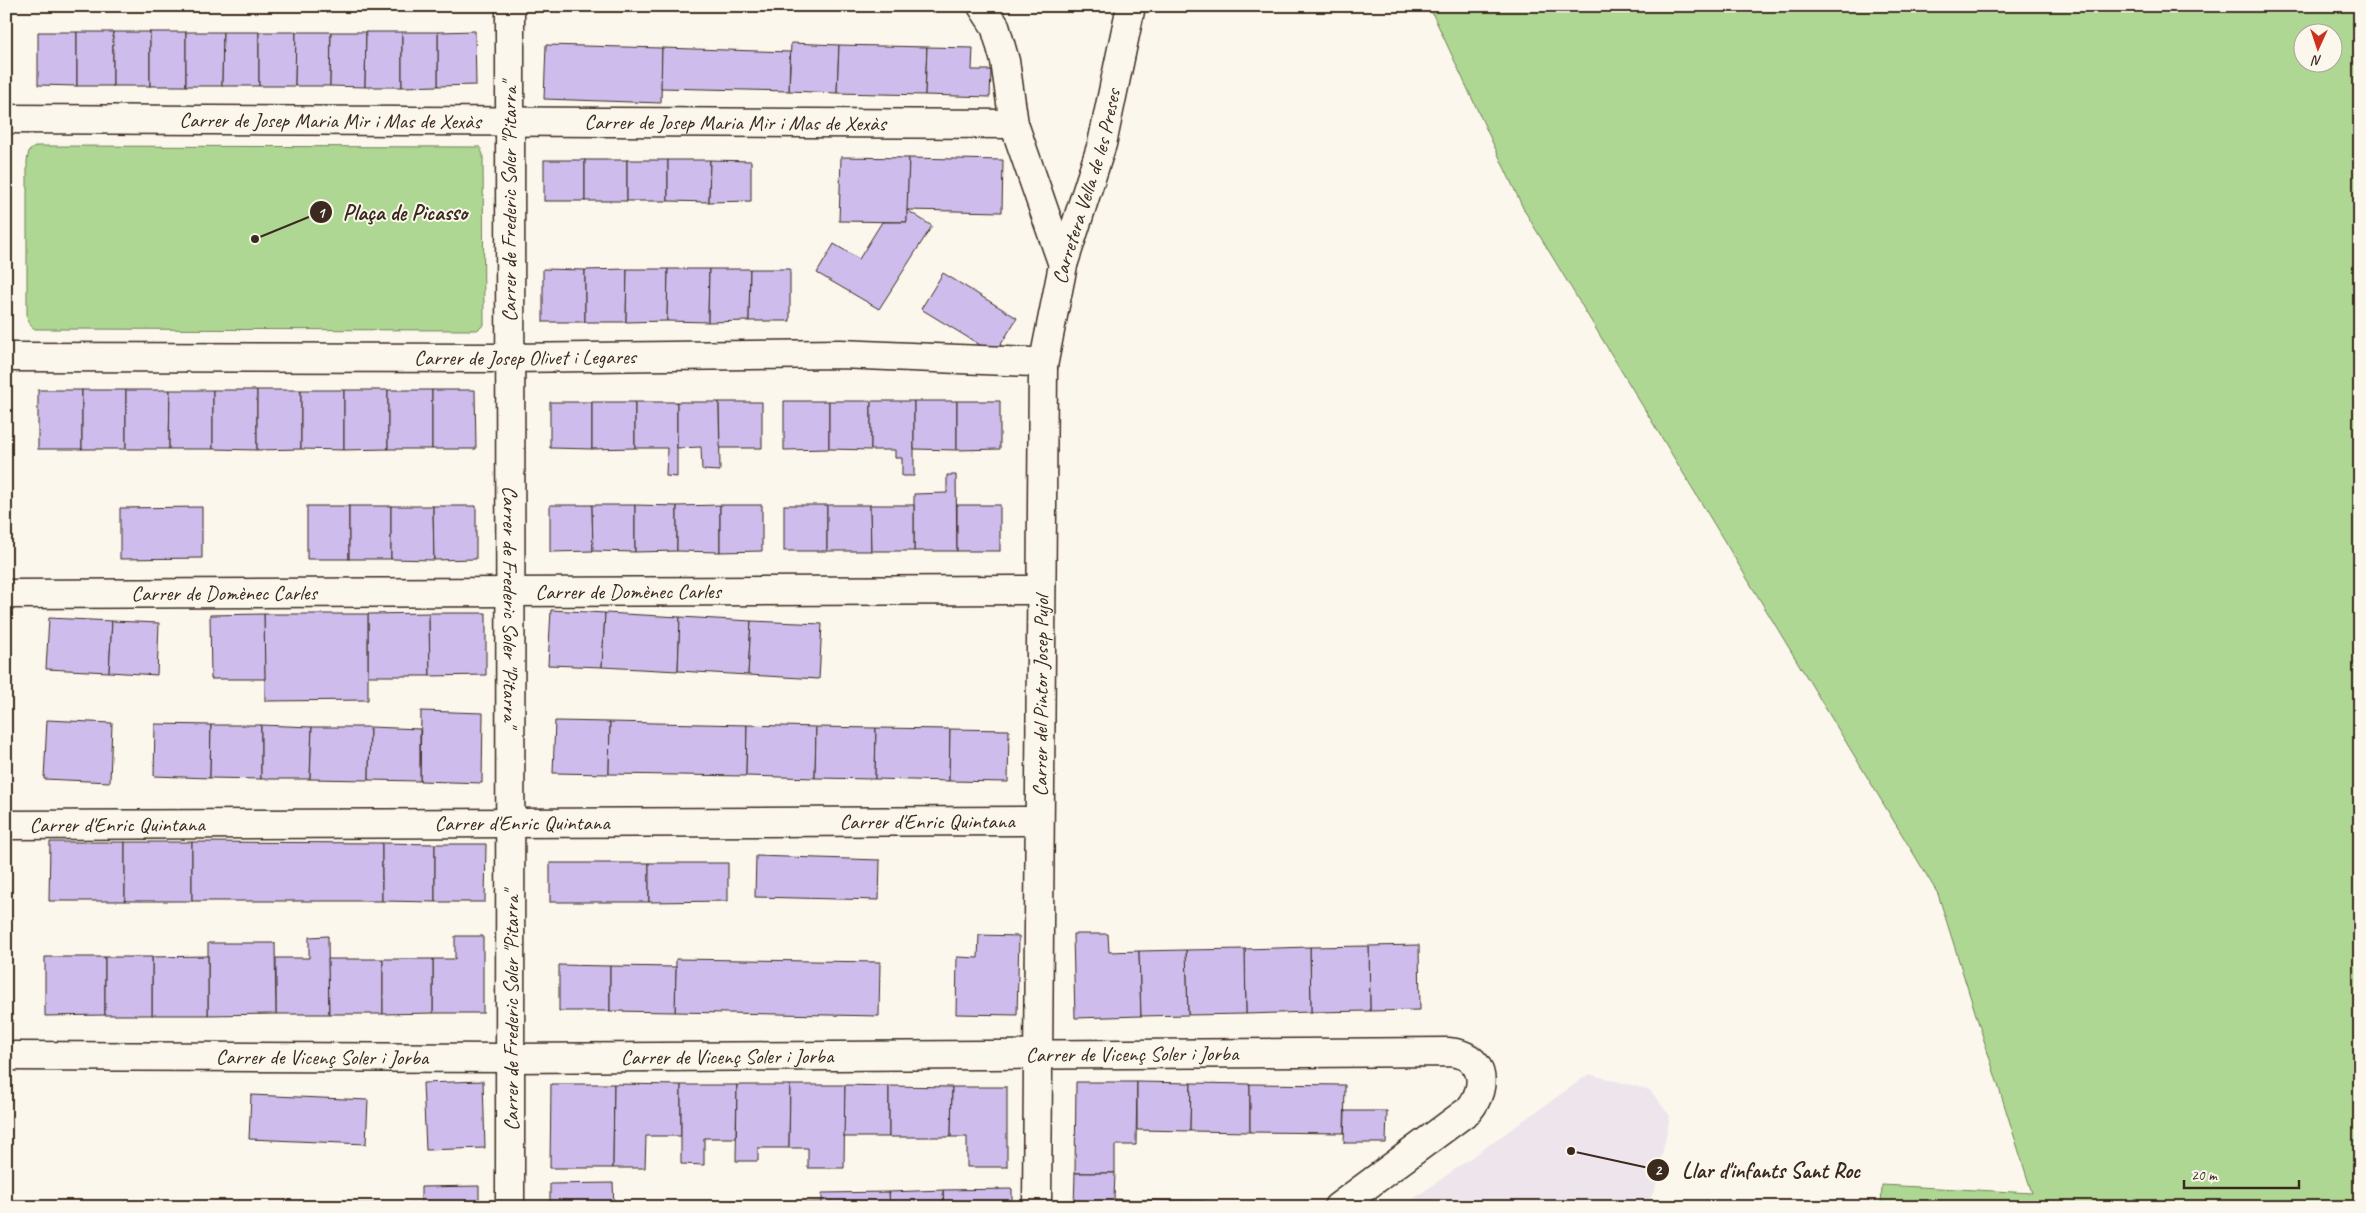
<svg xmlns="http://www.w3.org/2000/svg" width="2366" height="1213" font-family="Caveat,sans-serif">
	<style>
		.built { fill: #eee5ec }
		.green { fill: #aed794; stroke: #748059; fill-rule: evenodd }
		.building { fill: #cebcec; stroke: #3b2a1e }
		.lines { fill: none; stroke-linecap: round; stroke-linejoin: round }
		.minor-casing { stroke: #3b2a1e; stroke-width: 31 }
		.minor { stroke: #fbf7ec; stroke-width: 28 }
		.labels { text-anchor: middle; stroke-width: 4; stroke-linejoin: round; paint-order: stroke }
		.street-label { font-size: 21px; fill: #3b2a1e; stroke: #fbf7ec }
		.leader { fill: none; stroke: #3b2a1e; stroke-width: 2 }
		.callout-dot { fill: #3b2a1e; stroke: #fbf7ec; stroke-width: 2 }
		.mark-label { font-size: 15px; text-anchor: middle; font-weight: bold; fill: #fff }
		.callout-label { font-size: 22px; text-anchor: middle; font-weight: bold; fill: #3b2a1e; stroke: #fbf7ec; stroke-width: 4; stroke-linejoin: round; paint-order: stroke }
	</style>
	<rect width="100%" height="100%" fill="#fbf7ec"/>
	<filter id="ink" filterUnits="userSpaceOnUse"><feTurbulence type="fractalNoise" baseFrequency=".02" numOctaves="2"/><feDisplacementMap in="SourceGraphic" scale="10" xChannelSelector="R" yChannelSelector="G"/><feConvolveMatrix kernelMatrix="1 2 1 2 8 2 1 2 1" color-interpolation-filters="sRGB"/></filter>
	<g filter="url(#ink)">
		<path class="built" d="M1589 1074 1650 1090 1670 1116 1656 1186 1647 1207H1402Z"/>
		<g class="green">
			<path d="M1429 6H2360V1207H1881L1882 1185 2032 1193 1938 894 1524 210ZM2304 32H2334V62H2304Z"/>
			<path d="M36 146 480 147 483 155 484 325 477 330 35 329 31 326 27 317V161L29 151Z"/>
		</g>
		<g class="building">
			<path d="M720 6H790V9L720 8Z"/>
			<path d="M475 31 476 85 438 86V32Z"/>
			<path d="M38 32H77V86L38 85Z"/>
			<rect x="77" y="32" width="36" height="54"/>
			<rect x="113" y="32" width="37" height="54"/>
			<rect x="150" y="32" width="36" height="54"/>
			<path d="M186 32H223L222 86H186Z"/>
			<path d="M223 32H259V86H222Z"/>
			<path d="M259 32H296L295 86H259Z"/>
			<path d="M296 32H331L330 86H295Z"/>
			<path d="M331 32H366L365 87 330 86Z"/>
			<path d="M366 32H402V87H365Z"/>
			<path d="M402 32H438V86L402 87Z"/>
			<path d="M791 43 839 45 837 93 789 91Z"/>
			<path d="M546 45 662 48 661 103 544 99Z"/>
			<path d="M839 45 927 47 925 95 837 93Z"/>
			<path d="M927 47 973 48 972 70H991L990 97 925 95Z"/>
			<path d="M662 48 790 52 789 91 661 88Z"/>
			<path d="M841 157 909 158 907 222 839 221Z"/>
			<path d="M909 158 1003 160 1002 212 907 210Z"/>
			<rect x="544" y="160" width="41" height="41"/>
			<rect x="585" y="160" width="42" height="41"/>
			<rect x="627" y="160" width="41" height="41"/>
			<path d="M668 160H710L709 202 668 201Z"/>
			<path d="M710 160 751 161V201L709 202Z"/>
			<path d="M907 210 932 226 879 309 817 273 834 244 859 259 882 222H907Z"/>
			<path d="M543 269 585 270V322H543Z"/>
			<path d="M627 269 626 322H585V270Z"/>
			<path d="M627 269H668L667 321 626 322Z"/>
			<path d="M668 269H709L708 322 667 321Z"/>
			<path d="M709 269H750L749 321 708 322Z"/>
			<path d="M750 269H790V321H749Z"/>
			<path d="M943 273 1017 318 995 354 921 309Z"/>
			<rect x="38" y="390" width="44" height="59"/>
			<rect x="82" y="390" width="44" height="59"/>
			<path d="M126 390H170L169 449H126Z"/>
			<path d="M170 390H213V449H169Z"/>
			<path d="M213 390H257V450L213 449Z"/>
			<path d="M257 390H301V449L257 450Z"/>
			<path d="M301 390H344V450L301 449Z"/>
			<path d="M344 390H388V449L344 450Z"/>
			<rect x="388" y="390" width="44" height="59"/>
			<path d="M432 390H475L476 449H432Z"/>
			<path d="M784 401H829V449L784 450Z"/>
			<path d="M829 401H871V450L829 449Z"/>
			<path d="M871 401H914V476H902V458H895V450H871Z"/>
			<path d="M914 401H957V450L914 449Z"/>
			<path d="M957 401H1000V449L957 450Z"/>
			<path d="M550 402H592V449L550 448Z"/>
			<path d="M592 402H635V448L592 449Z"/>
			<path d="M635 402H677V477L666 476 667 448H635Z"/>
			<path d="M677 402H719L720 471 702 470 701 447 677 448Z"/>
			<path d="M719 402H762V448H720Z"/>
			<path d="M947 475H956L957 551H914V494L947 493Z"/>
			<path d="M550 505H592L593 551 550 552Z"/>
			<path d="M592 505H635V552L593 551Z"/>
			<path d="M635 505 677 506V551L635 552Z"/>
			<path d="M720 505V552L677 551V506Z"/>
			<path d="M720 505H762V551L720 552Z"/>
			<rect x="784" y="505" width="43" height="46"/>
			<path d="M827 505H870L871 551H827Z"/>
			<path d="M870 505H914V551H871Z"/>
			<rect x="957" y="505" width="43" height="46"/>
			<rect x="307" y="506" width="42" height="53"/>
			<rect x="349" y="506" width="42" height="53"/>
			<path d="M391 506H433L434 560 391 559Z"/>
			<path d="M433 506H476V559L434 560Z"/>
			<path d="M202 507V558L120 559V508Z"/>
			<path d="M551 610 605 613 602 667 548 665Z"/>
			<path d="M429 613 430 676H368V614Z"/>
			<path d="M429 613H486V675L430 676Z"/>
			<path d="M605 613 680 617 678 671 602 667Z"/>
			<path d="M264 614H368V700L265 701Z"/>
			<path d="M264 614 265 679H211L210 615Z"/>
			<path d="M680 617 751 621 748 675 678 671Z"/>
			<path d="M49 618 112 621 109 672 46 669Z"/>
			<path d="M112 621 159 623 157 675 109 672Z"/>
			<path d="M751 621 822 624 819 679 748 675Z"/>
			<path d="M421 711 483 713 482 783 420 781Z"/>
			<path d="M47 720 112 723 110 782 44 779Z"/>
			<path d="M555 721 610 722 609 774 553 773Z"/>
			<path d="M610 722 747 725 746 776 609 774Z"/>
			<path d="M155 724 211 725 210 778 154 776Z"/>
			<path d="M211 725H261V779L210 778Z"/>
			<path d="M261 725 312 727 310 779H261Z"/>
			<path d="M747 725 816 727 815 778 746 776Z"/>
			<path d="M312 727H370L369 780 310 779Z"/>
			<path d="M370 727 420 729V781L369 780Z"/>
			<path d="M816 727 876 728 875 779 815 778Z"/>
			<path d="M876 728 950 729 949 781 875 779Z"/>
			<path d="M950 729 1009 730 1008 782 949 781Z"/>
			<path d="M50 842H125V901H49Z"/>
			<rect x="125" y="842" width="67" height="59"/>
			<path d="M192 842 382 843V901H192Z"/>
			<path d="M382 843 435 844V902L382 901Z"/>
			<path d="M435 844H486L485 902H435Z"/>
			<path d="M756 856 880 860 879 900 755 897Z"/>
			<rect x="550" y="863" width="99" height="39"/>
			<path d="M649 863H728V901L649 902Z"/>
			<path d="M1073 934H1108L1109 952 1139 951 1141 1016 1075 1018Z"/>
			<path d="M979 935 1019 936 1017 1015 956 1014 957 957 978 958Z"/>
			<path d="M328 936 329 1014H276V958H309V937Z"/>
			<path d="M455 936H483V1013H433V959H455Z"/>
			<path d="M208 943H275L276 1014 208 1015Z"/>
			<path d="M1419 945 1420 1010 1370 1011 1369 946Z"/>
			<path d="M1369 946 1370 1011 1311 1012 1310 947Z"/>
			<path d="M1310 947 1311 1012 1246 1014 1245 949Z"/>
			<path d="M1245 949 1246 1014 1188 1015 1186 950Z"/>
			<path d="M1186 950 1188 1015 1141 1016 1139 951Z"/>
			<path d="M208 956V1015H152V957Z"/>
			<path d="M45 957H105V1015L45 1016Z"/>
			<rect x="105" y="957" width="47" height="58"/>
			<path d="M328 959H383V1014H329Z"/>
			<path d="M383 959H433V1013L383 1014Z"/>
			<path d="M676 959 880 962 879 1016 675 1012Z"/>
			<path d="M559 965 610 966V1011H559Z"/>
			<path d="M610 966 676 967 675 1012 610 1011Z"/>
			<path d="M483 1081 485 1148 426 1150 423 1083Z"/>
			<path d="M1076 1082H1137L1136 1145H1115V1173H1075Z"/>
			<path d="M1137 1082 1191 1083 1190 1131 1137 1130Z"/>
			<path d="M1191 1083 1250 1084V1132L1190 1131Z"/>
			<path d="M551 1084H614L613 1168H550Z"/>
			<path d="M614 1084 681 1085V1136H646L645 1168H613Z"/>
			<path d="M1250 1084 1345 1085 1344 1133 1250 1132Z"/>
			<path d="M681 1085H737L736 1138H704V1165L681 1164Z"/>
			<path d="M737 1085H790L789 1148H758V1161H736Z"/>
			<path d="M790 1085H845L844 1168H808V1148H789Z"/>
			<path d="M845 1085 889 1086V1137H844Z"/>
			<path d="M889 1086 952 1087 951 1137H889Z"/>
			<path d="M952 1087H1007V1167H967V1137H951Z"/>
			<path d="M251 1095 368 1100 366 1144 249 1139Z"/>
			<path d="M1345 1111H1387L1386 1143H1344Z"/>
			<path d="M1075 1173H1115L1114 1199 1134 1200V1207H1074Z"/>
			<path d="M613 1183 614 1207H550V1184Z"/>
			<path d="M479 1186V1207H421V1187Z"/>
			<path d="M1012 1189V1207H944L943 1190Z"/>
			<path d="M943 1190 944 1207H890L889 1192Z"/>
			<path d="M889 1192 890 1207H822V1193Z"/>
			<path d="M1134 1200 1203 1201V1207H1134Z"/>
			<path d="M822 1202V1207H774V1203Z"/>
			<path d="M421 1203V1207H305V1204Z"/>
			<path d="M774 1203V1207H669V1205Z"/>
			<path d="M305 1204V1207H245V1206Z"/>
			<path d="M669 1205V1207L614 1206Z"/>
			<path d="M245 1206V1207H161Z"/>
		</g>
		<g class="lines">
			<defs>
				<g id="minor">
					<path id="s1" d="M510 6C509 406 512 807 510 1207"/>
					<path d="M982 6 995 26 1005 61 1014 124 1063 265"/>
					<path id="s2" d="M6 119 1014 124"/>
					<path id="s3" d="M6 357 509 358 840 354 1032 362 1043 366"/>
					<path id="s4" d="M6 594 1040 590"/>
					<path id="s5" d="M6 825 1038 821"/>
					<path id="s6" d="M6 1056 511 1058 1448 1052C1484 1054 1489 1086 1469 1110L1338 1207"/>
					<path id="s7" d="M1037 1207 1043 366 1063 265 1102 144 1131 6"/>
				</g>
			</defs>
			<use href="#minor" class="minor-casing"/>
			<use href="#minor" class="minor"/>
		</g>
	</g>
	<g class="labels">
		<g class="street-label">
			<text dy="7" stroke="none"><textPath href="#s2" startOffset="324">Carrer de Josep Maria Mir i Mas de Xexàs</textPath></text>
			<text dy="7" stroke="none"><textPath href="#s2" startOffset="729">Carrer de Josep Maria Mir i Mas de Xexàs</textPath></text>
			<text dy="7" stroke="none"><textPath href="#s7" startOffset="1026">Carretera Vella de les Preses</textPath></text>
			<text transform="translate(509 202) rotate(-90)" y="7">Carrer de Frederic Soler "Pitarra"</text>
			<text dy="7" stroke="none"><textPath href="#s3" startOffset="519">Carrer de Josep Olivet i Legares</textPath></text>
			<text dy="7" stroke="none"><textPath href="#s4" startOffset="622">Carrer de Domènec Carles</textPath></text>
			<text dy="7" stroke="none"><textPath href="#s4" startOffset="218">Carrer de Domènec Carles</textPath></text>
			<text dy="7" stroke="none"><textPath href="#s1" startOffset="600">Carrer de Frederic Soler "Pitarra"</textPath></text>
			<text dy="7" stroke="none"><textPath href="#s7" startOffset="511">Carrer del Pintor Josep Pujol</textPath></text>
			<text dy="7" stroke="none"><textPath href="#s5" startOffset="921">Carrer d'Enric Quintana</textPath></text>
			<text dy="7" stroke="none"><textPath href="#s5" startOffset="516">Carrer d'Enric Quintana</textPath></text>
			<text dy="7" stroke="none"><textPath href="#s5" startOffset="111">Carrer d'Enric Quintana</textPath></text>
			<text transform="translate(511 1011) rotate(-90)" y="7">Carrer de Frederic Soler "Pitarra"</text>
			<text dy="7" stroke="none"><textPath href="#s6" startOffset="1126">Carrer de Vicenç Soler i Jorba</textPath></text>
			<text dy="7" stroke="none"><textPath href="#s6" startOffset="316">Carrer de Vicenç Soler i Jorba</textPath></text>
			<text dy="7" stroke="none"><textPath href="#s6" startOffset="721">Carrer de Vicenç Soler i Jorba</textPath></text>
		</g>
	</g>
	<path class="leader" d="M255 239L321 212M1571 1151L1658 1170"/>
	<g class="callout-dot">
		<circle cx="255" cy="239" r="5"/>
		<circle cx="1571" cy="1151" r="5"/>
		<circle cx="321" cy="212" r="12"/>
		<circle cx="1658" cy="1170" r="12"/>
	</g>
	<g class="mark-label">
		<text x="321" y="218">1</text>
		<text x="1658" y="1175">2</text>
	</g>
	<g class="callout-label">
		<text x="405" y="220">Plaça de Picasso</text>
		<text x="1771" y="1178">Llar d'infants Sant Roc</text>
	</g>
	<rect width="2366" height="1213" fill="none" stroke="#fbf7ec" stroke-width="25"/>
	<rect x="12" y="12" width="2341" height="1188" fill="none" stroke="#3b2a1e" stroke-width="2" filter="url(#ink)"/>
	<g transform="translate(2318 48) rotate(183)"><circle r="24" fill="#fbf7ec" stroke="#aea59a"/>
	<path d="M0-4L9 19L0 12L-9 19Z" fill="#c8321e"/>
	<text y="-8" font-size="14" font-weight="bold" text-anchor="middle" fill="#3b2a1e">N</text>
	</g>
	<path d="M2184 1180v8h115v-8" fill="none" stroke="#3b2a1e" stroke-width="2.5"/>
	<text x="2191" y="1180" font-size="15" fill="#3b2a1e" stroke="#fbf7ec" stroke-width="4" paint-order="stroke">20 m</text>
</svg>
